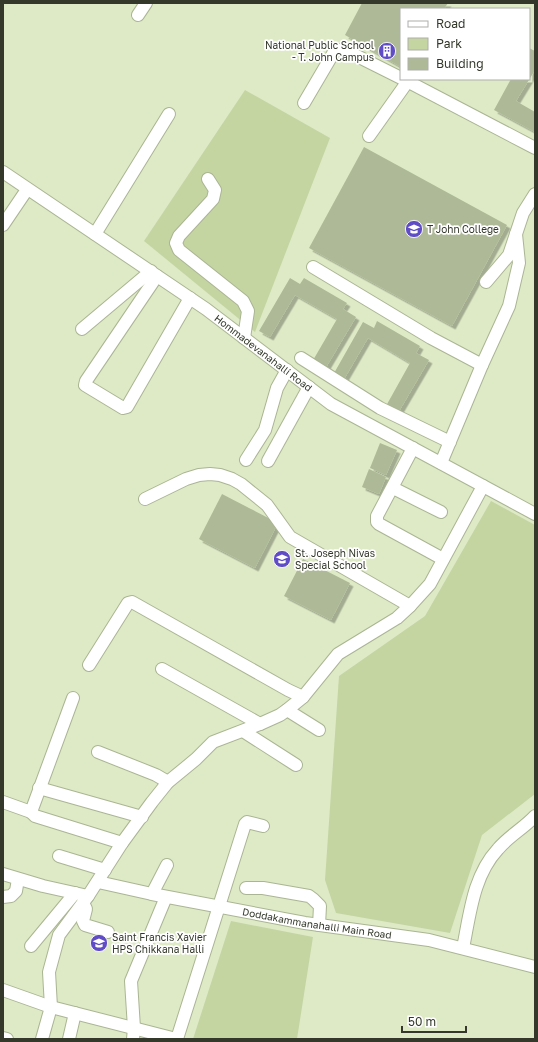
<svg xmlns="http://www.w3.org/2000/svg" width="538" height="1042" font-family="'Golos Text',sans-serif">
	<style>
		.green { fill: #c4d5a2 }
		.building { fill: #aeba97; filter: url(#shadow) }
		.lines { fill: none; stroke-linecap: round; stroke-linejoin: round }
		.minor-casing { stroke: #aab593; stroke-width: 14 }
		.minor { stroke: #fff; stroke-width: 12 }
		.labels { text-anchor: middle; stroke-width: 3.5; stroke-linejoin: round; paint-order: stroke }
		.poi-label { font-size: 10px; fill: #33382a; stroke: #fff; text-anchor: start }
		.street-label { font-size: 10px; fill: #33382a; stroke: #fff }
	</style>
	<defs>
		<filter id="shadow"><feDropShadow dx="3.5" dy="3.5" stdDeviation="0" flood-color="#0004"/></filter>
	</defs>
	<rect width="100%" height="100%" fill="#deeac6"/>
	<g class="green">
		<path d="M245 90 330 138 255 332 144 241Z"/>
		<path d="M491 501 535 525V794L482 835 450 933 336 913 325 880 339 676 425 616Z"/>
		<path d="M231 921 313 937 297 1039H193Z"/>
	</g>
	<g class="building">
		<path d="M362 3H448L444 9H401V67L345 35Z"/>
		<path d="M529 48 535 51V70L516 101 535 112V132L494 110 511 79H529Z"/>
		<path d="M364 147 507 225 452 326 309 248Z"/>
		<path d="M290 278 300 284 304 278 347 303 343 309 356 317 325 369 312 362 337 319 295 295 270 337 259 331Z"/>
		<path d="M377 321 420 346 416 353 429 360 398 413 386 406 410 363 368 338 343 381 333 375 363 322 374 328Z"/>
		<path d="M380 443 397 450 386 475 370 468Z"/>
		<path d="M369 469 386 477 379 494 362 487Z"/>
		<path d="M222 494 278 523 255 568 199 539Z"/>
		<path d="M303 559 350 583 331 620 284 596Z"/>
	</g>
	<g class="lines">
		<defs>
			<g id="minor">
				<path d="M138 15 146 3"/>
				<path d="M403 79 535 148"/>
				<path d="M304 103 334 52 337 50H345L401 78"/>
				<path d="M369 136 408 81"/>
				<path id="s1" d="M3 172 206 309 331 404 535 514"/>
				<path d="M208 179 215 190 213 199 179 236 176 243 179 250 243 301 248 311 244 338"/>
				<path d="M3 225 24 194"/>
				<path d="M95 234 169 114"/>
				<path d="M313 267 431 338 482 365 509 306 519 263 516 234"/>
				<path d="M157 276 86 381 85 385 123 408 127 407 190 298"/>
				<path d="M486 282 509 255 523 213 535 194"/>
				<path d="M82 329 151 271"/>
				<path d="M301 358 380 408 450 442"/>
				<path d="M413 448 377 516V522L379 524 443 559"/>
				<path d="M246 460 265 430 277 388 287 370"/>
				<path d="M268 461 309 387"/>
				<path d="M441 463 482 365"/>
				<path d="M393 488 441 512"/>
				<path d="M145 499 186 479 199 475 210 474 220 475 232 479 241 484 267 505 290 537 410 606"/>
				<path d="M89 665 128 603 132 602 288 690 303 697"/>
				<path d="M162 669 260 724"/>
				<path d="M73 698 31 812 35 816 122 843"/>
				<path d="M287 710 319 730"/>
				<path d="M243 731 296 765"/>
				<path d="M98 752 156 775 168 782"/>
				<path d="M39 788 142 817"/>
				<path d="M3 802 31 812"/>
				<path d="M59 856 105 870"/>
				<path d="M3 874 43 886 88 896"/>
				<path id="s2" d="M98 882 152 894 305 923 429 940 535 967"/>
				<path d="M246 888H263L309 896 313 899 320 906 319 925"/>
				<path d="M152 894 167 865"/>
				<path d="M3 897 11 896 16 891 18 879"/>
				<path d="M83 903 86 909 83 921 85 925 108 932"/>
				<path d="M31 946 75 893"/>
				<path d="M463 948C470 914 473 876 498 849 509 836 524 828 535 816"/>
				<path d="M3 990 51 1007 176 1039"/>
				<path d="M3 1038 7 1039"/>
				<path d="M42 1039 51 1007 49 972 59 935 88 896 122 843 152 802 168 782 196 759 213 742 260 724 280 715 287 710 303 697 338 654 397 618 410 606 430 584 483 486"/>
				<path d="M69 1039 75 1013"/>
				<path d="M133 1039 134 1028 131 981 166 897"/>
				<path d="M177 1039 245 824 247 822 263 826"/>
			</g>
		</defs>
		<use href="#minor" class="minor-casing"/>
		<use href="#minor" class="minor"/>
	</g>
	<defs>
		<symbol id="building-disc" viewBox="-11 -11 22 22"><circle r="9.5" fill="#604dc6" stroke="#fff"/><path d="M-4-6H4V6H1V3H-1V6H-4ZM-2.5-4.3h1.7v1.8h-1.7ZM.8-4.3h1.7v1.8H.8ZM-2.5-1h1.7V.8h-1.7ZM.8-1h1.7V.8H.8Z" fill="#fff"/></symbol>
		<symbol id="university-disc" viewBox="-11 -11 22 22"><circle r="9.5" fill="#604dc6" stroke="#fff"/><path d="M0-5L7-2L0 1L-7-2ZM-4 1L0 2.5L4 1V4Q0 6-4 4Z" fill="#fff"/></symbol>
		<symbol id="school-disc" viewBox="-11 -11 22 22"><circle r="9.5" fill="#604dc6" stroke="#fff"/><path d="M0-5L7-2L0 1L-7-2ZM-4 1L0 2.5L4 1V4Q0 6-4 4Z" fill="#fff"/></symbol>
	</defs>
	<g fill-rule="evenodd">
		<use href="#building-disc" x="377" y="41" width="20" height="20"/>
		<use href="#university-disc" x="404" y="219" width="20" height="20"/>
		<use href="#school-disc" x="272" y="549" width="20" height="20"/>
		<use href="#school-disc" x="89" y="933" width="20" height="20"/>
	</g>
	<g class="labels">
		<g class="poi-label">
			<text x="374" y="49" text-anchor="end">National Public School<tspan x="374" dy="12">- T. John Campus</tspan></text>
			<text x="427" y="233">T John College</text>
			<text x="295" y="557">St. Joseph Nivas<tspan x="295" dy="12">Special School</tspan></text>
			<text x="112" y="941">Saint Francis Xavier<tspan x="112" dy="12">HPS Chikkana Halli</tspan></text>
		</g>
		<g class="street-label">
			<text dy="4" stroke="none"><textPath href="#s1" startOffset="317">Hommadevanahalli Road</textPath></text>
			<text dy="4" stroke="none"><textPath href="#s2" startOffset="223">Doddakammanahalli Main Road</textPath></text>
		</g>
	</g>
	<rect width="538" height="1042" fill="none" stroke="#33382a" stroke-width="8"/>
	<rect x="400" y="8" width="130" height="72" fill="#ffffff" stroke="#adafaa"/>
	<rect x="408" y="21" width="20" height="6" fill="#ffffff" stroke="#adafaa"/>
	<text x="436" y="28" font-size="12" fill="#33382a">Road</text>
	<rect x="408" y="38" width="20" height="12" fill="#c4d5a2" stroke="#adafaa"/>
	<text x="436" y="48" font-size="12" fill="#33382a">Park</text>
	<rect x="408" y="58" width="20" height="12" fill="#aeba97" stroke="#adafaa"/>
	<text x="436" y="68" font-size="12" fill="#33382a">Building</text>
	<path d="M402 1026v6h64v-6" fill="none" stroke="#33382a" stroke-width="2"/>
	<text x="408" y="1026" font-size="12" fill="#33382a" stroke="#ffffff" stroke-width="3" paint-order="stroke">50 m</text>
</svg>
